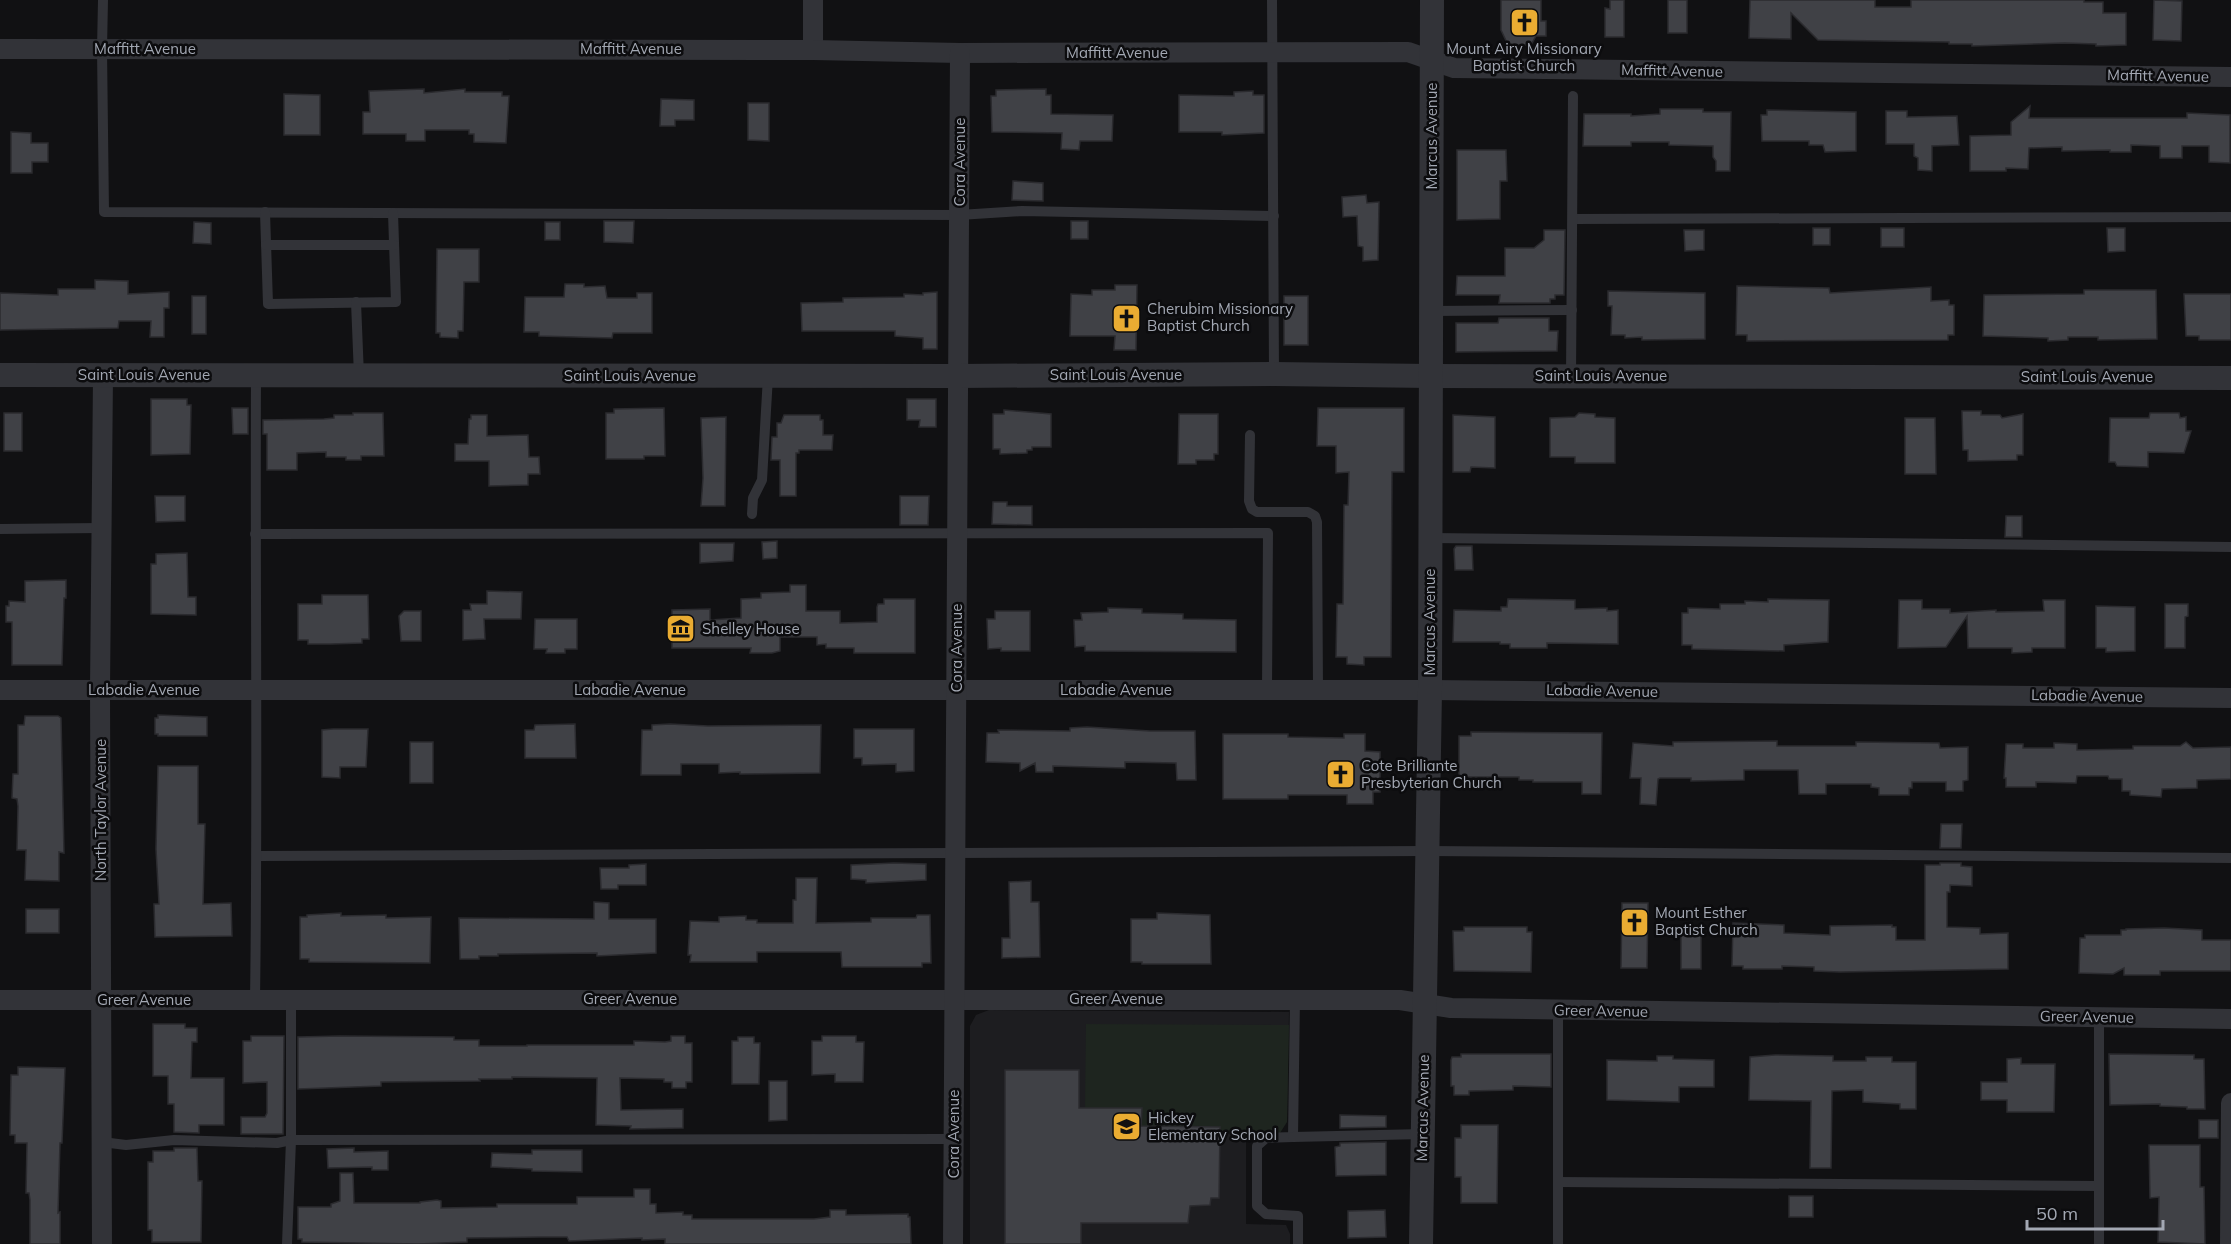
<svg xmlns="http://www.w3.org/2000/svg" width="2231" height="1244" font-family="Mulish,sans-serif">
	<style>
		.built { fill: #1d1d20 }
		.green { fill: #1e251f }
		.building { fill: #404146; stroke: #2b2b2f; stroke-width: 1.5 }
		.lines { fill: none; stroke-linecap: round; stroke-linejoin: round }
		.service { stroke: #323338; stroke-width: 10 }
		.minor { stroke: #323338; stroke-width: 20 }
		.tertiary { stroke: #323338; stroke-width: 24 }
		.labels { text-anchor: middle; stroke-width: 5; stroke-linejoin: round; paint-order: stroke }
		.street-label { font-size: 15px; fill: #a3a8b3; stroke: #0c0c0e }
		.poi-label { font-size: 15px; fill: #a3a8b3; stroke: #0c0c0e; text-anchor: start }
	</style>
	<rect width="100%" height="100%" fill="#111113"/>
	<path class="built" d="M989 1010 1289 1012 1287 1122 1246 1133V1224L1286 1225 1290 1234V1244H970V1026L976 1015Z"/>
	<path class="green" d="M1086 1024 1289 1025 1287 1122 1280 1133H1220V1127L1141 1126V1108H1085Z"/>
	<g class="building">
		<path d="M1501 0H1541V21H1546V36H1536L1531 45H1508L1501 30Z"/>
		<path d="M1610 0H1624V37H1605V8L1610 9Z"/>
		<rect x="1668" y="0" width="19" height="33"/>
		<path d="M1750 0H1875V7H1911V0H2084V2H2103V13H2126V45L2096 46V44L2065 43 1972 46V44H1949V42L1818 40 1791 13V39L1749 38Z"/>
		<path d="M2154 0 2182 1 2181 41 2153 40Z"/>
		<path d="M424 89V93L465 89V92H502V96H509L506 143 474 142V134H469V130H425V141H406V134H363V112H370L369 91Z"/>
		<path d="M1046 89V95H1051V114L1113 115 1112 141H1080L1079 150 1061 149 1062 133 992 132 991 96H996V90Z"/>
		<path d="M1253 91V95H1264V133L1222 135V132H1179V95L1234 96V92Z"/>
		<path d="M284 94 320 95V135H284Z"/>
		<path d="M661 99 694 100V120H675V126H660Z"/>
		<path d="M748 103H769V141L748 140Z"/>
		<path d="M2030 106 2029 118H2187V113L2230 115V163L2209 162V146H2182V158H2160V146L2131 145V152H2110V150L2062 151V147L2029 148 2028 169 2006 168V171H1970V136L2011 135V122Z"/>
		<path d="M1660 109H1703V112H1731L1730 171H1716V161L1713 157V146L1669 145V142H1631V146H1583L1584 114H1631V116L1660 114Z"/>
		<path d="M1767 110 1856 112V151L1825 152 1823 145H1809V141H1762L1761 115H1767Z"/>
		<path d="M1886 111H1907V117L1957 116 1959 145 1932 146V171L1918 170V158L1914 156V144H1886Z"/>
		<path d="M11 132 31 133V143H48V162H32V173H11Z"/>
		<path d="M1457 150H1506L1507 181H1500V219L1457 220Z"/>
		<path d="M1013 181 1043 183V201L1012 200Z"/>
		<path d="M1366 195 1367 203 1379 202 1378 260 1363 261V247L1358 246 1357 216 1343 217 1342 197Z"/>
		<path d="M604 221H634L633 243 604 242Z"/>
		<rect x="1071" y="221" width="17" height="18"/>
		<path d="M194 222 211 223V244L193 243Z"/>
		<rect x="545" y="222" width="15" height="18"/>
		<rect x="1813" y="228" width="17" height="17"/>
		<rect x="1881" y="228" width="23" height="19"/>
		<path d="M2107 228H2125V251L2108 252Z"/>
		<path d="M1544 230H1565L1564 295H1555V299H1550V303H1499L1500 295H1456L1457 276H1505V248H1534L1544 240Z"/>
		<path d="M1684 230H1704V250L1685 251Z"/>
		<path d="M437 249H479V282H464L463 331H458V338L440 337V333H436Z"/>
		<path d="M95 280 128 281V294L169 292V308H164V337H150L151 321H119L118 328 0 330V293L58 295V289H95Z"/>
		<path d="M565 284H584V287L605 286 607 298H637V293H652V333H613L612 338 539 336V332H524L525 297H564Z"/>
		<path d="M1115 285H1137L1136 350H1114L1115 336H1070L1071 294 1092 295V290H1115Z"/>
		<path d="M1737 286 1829 288 1830 293 1931 287V301L1949 300V305H1954V335H1948V340L1747 341V335H1736Z"/>
		<path d="M2084 290H2156L2157 339 2098 340V337H2068V340L2048 341V338L1983 336 1984 295 2084 294Z"/>
		<path d="M1608 291 1705 293V339L1642 340V337L1625 338V335H1611L1612 306H1608Z"/>
		<path d="M937 292V349H923V338L895 336V331H802L801 303 843 302V298L904 297V294L923 295V293Z"/>
		<path d="M2184 294H2231V340H2199V336H2186Z"/>
		<rect x="192" y="296" width="14" height="38"/>
		<rect x="1284" y="296" width="24" height="49"/>
		<path d="M1499 318H1549V331H1558L1557 351 1456 352V323H1498Z"/>
		<path d="M151 399H187V405H191L190 454 151 455Z"/>
		<path d="M907 399H936V427H919L920 420H907Z"/>
		<path d="M232 408H248V434H233Z"/>
		<path d="M664 408 665 456H644V459H606V413H614V409Z"/>
		<path d="M1318 408H1404V472H1392L1391 657H1364V665L1347 664V657H1336L1337 604H1343L1344 505H1348L1349 472 1336 473V446H1317Z"/>
		<path d="M1004 410 1051 414V447H1032V450H1027V453L1000 454V449H993V414H1004Z"/>
		<path d="M1962 411H1981V415H2000L2002 418 2023 414V455H2017V460L1968 461V450H1963Z"/>
		<rect x="4" y="413" width="18" height="38"/>
		<path d="M353 413H383L384 456H361V460H346V457H326V452L297 453V470H267V434H263V420L324 419 334 418V415H353Z"/>
		<path d="M1579 413 1595 414V417L1615 418V463H1575V457H1550V418L1575 417Z"/>
		<path d="M2150 413H2179L2180 418 2186 417V431H2191L2184 453 2148 452V467L2117 466 2115 462H2109L2110 418H2149Z"/>
		<path d="M1179 414H1218V454H1214V460H1196V464H1178Z"/>
		<path d="M471 415H487V436L528 435 529 457H539L540 474H528V485L489 486V461H455V444H468L469 419H471Z"/>
		<path d="M784 415H820V420H823V435H833L832 450H799V453H796V496H780V460H771L772 437H777V423H781Z"/>
		<path d="M1453 415 1495 417V468L1471 467 1470 472H1453Z"/>
		<path d="M726 417 725 506H701L703 478 701 418Z"/>
		<path d="M1905 418H1935L1936 474H1905Z"/>
		<path d="M155 496H185V521L156 522Z"/>
		<path d="M900 496H929L928 525H900Z"/>
		<path d="M993 502H1007V506H1032V525L992 524Z"/>
		<path d="M2006 516H2022V537H2005Z"/>
		<path d="M777 541V558L763 559 762 542Z"/>
		<path d="M700 543H734L733 561 700 563Z"/>
		<path d="M1456 546H1472L1473 570H1455L1454 549Z"/>
		<path d="M187 553 188 597H196V615L151 614V564H156V554Z"/>
		<path d="M66 580V598H64L62 665H12V622H6V606H9V601L25 602V581Z"/>
		<path d="M790 585H806V611H840V623L877 622V607L878 604H884V599H915V653H854V648H826V644L817 645V637H780V651L772 653H750L751 648H672V610L710 609V620L741 618V599L761 598V593L790 592Z"/>
		<path d="M487 591 522 592 521 619H484L485 639 463 640V610H471L470 604H487Z"/>
		<path d="M322 595H368L369 639H362V643L331 644H308V640H298V604H322Z"/>
		<path d="M1508 599 1575 600V609L1607 608V611L1618 610V644L1547 643V648H1510V644H1500V642H1453L1454 610 1501 611V607H1507Z"/>
		<path d="M1768 599 1829 600 1828 642 1784 645V651L1692 649V645H1682V613H1688V608L1720 609V604H1745V601L1768 602Z"/>
		<path d="M1899 600H1922V609H1950V613L1996 610V612L2044 611 2043 600H2065V648H2032V652L2012 653V648H1968L1967 616 1946 647 1898 648Z"/>
		<path d="M2165 604H2188V616L2185 617V648H2165Z"/>
		<path d="M2096 606 2135 607V651L2106 652V648H2096Z"/>
		<path d="M1108 608 1142 609V613L1183 614V619L1236 620V652L1085 651V646L1075 647 1074 620H1082L1081 613 1108 612Z"/>
		<path d="M404 611H421V641H401L399 616Z"/>
		<path d="M995 611H1030V651H1001V648L988 649 987 619H995Z"/>
		<path d="M535 619H577V649H565V653H546L547 649H534Z"/>
		<path d="M158 715 207 717V736H158V734H155V718H158Z"/>
		<path d="M25 716H58L61 718 64 853 59 852V881L25 880 26 850H17L18 806 17 799 12 798 13 774H18V725H24Z"/>
		<path d="M575 724 576 758H525V730H534L535 725Z"/>
		<path d="M670 724 708 726 821 725 820 773 740 774V772L719 773V764H681V775H641L642 730H652V725Z"/>
		<path d="M1087 727 1150 731H1195L1196 780H1177L1176 763 1125 762V768L1053 766V772H1036L1035 763 1020 771V763L986 762 987 733H999L998 730 1070 731V728Z"/>
		<path d="M333 729H368L366 767H340V778L322 777V730Z"/>
		<path d="M854 729H914V771L896 772V764L862 765V758H854Z"/>
		<path d="M1471 732 1602 733 1601 794H1582V782H1533V780H1519V777H1459V736H1471Z"/>
		<path d="M1223 734H1288V737L1344 738V734H1365V751L1380 752V792H1373V804H1347V795H1288V799H1223Z"/>
		<path d="M1777 741V746H1856V742L1939 743 1940 748 1968 747V780L1963 781V791H1946V782H1912V788H1909V795H1879V788L1871 787V784H1826V794H1799L1798 770H1744V780L1691 781V778H1660L1658 779 1656 805 1640 804 1641 778H1630L1633 743 1673 746V742Z"/>
		<rect x="410" y="742" width="23" height="41"/>
		<path d="M2186 742 2193 748 2231 747V779L2197 780V788L2162 789 2161 797 2130 795V791H2122V779H2109L2108 776H2077L2076 783 2036 782V787H2006V778H2004L2006 744H2023V748H2054V743L2077 744V750L2133 749V746H2180Z"/>
		<path d="M158 766H198V824H205L203 904 231 903 232 936 155 937 154 904H159L156 849Z"/>
		<path d="M1941 824H1962L1961 848H1940Z"/>
		<path d="M894 863 926 864V880L866 883V880L851 879V865Z"/>
		<path d="M1940 863H1961V866L1972 867V886L1950 885V892H1947V927L1980 928V934L2008 933V969L1840 972 1814 971V967L1782 966V969H1743V966H1732L1733 923 1784 925V933L1830 935V926L1892 925V927H1896V940H1925V865H1940Z"/>
		<path d="M646 864V885H618V889H601L600 868H629V865Z"/>
		<path d="M796 878H817L816 923 871 922V918H916L917 915H930L931 963H922V967H842L841 952H757V962H690L691 955H688L690 921 719 922V917L746 916V920H757V923H793V900H796Z"/>
		<path d="M1031 881V902H1039L1040 957 1002 958V938H1010L1009 882Z"/>
		<path d="M594 902 609 903V919H656V953L597 956V953L498 954V956H479V959H460L459 918 594 919Z"/>
		<path d="M1622 903H1648L1647 968H1621Z"/>
		<rect x="26" y="909" width="33" height="24"/>
		<path d="M341 913V916L386 915V918L431 917 430 963 309 962V959H300V917H307V915Z"/>
		<path d="M1157 913 1210 915 1211 964H1142V962H1131V919H1157Z"/>
		<path d="M1464 927H1527V932H1532L1531 972 1454 971 1453 931H1464Z"/>
		<rect x="1681" y="928" width="20" height="41"/>
		<path d="M2164 928 2202 930V940H2231V971H2160V975H2124V968L2113 974 2079 973 2080 938H2085V935H2121V930H2126V929Z"/>
		<path d="M153 1024H185V1028H197V1042H192L191 1078H224V1125H199V1133L174 1132V1104H168V1076H153Z"/>
		<path d="M251 1036H284L283 1134H241V1117H265L267 1113V1082L243 1083V1041H251Z"/>
		<path d="M340 1036 454 1037V1040H479V1046H527V1045H634V1041L665 1042 671 1041V1036H685V1043H692V1082H686V1088H672V1082H664V1079L620 1078 621 1110 683 1109V1128L630 1129 631 1126 596 1125 597 1078 512 1077V1079H479L480 1081 381 1082V1086L298 1089V1037Z"/>
		<path d="M822 1036H856V1042H864L863 1082H835V1074L812 1075V1041H822Z"/>
		<path d="M738 1037H754V1043H760L759 1084H732V1041H738Z"/>
		<path d="M1461 1054H1551V1087L1513 1086V1090L1469 1091V1095H1454V1086H1451V1060L1452 1057H1461Z"/>
		<path d="M2109 1054 2194 1055V1059H2204L2205 1109H2187V1107L2160 1106V1104L2110 1105Z"/>
		<path d="M1775 1055 1833 1056V1061H1866V1057H1892V1062H1916V1109H1900V1104L1863 1102V1090L1832 1091 1831 1168H1810L1811 1101 1749 1100 1750 1057Z"/>
		<path d="M1657 1056H1673V1059L1714 1060V1087H1679V1102L1607 1100V1060L1657 1061Z"/>
		<path d="M2021 1058V1064H2055L2054 1112H2007V1100H1981V1082H2007V1059Z"/>
		<path d="M18 1067 65 1068 62 1143H60L58 1213 60 1212V1244H30V1200L29 1193H26L27 1143H15V1135H10L11 1075H18Z"/>
		<path d="M1005 1070H1079V1108H1142L1141 1126 1220 1127 1219 1198H1211L1210 1205 1190 1206 1188 1223H1081V1244H1005Z"/>
		<path d="M769 1081H787V1120L769 1121Z"/>
		<path d="M1340 1115 1386 1116V1127L1340 1128Z"/>
		<rect x="2199" y="1120" width="19" height="18"/>
		<path d="M1461 1125H1498L1497 1203H1461V1177H1455V1138H1461Z"/>
		<path d="M1386 1142V1175L1336 1176 1335 1147 1340 1146V1143Z"/>
		<path d="M2149 1145H2200V1187H2204L2205 1244 2158 1242 2159 1197 2150 1198Z"/>
		<path d="M174 1148H197L198 1181H202L201 1242H152V1230H148V1162H153V1151H174Z"/>
		<path d="M354 1148V1152L388 1151V1170H372V1167L328 1168 327 1149Z"/>
		<path d="M532 1150H582V1172L532 1171V1169L491 1167 492 1153 532 1154Z"/>
		<path d="M340 1173H353L354 1203H420V1202L437 1200 441 1201V1208L497 1207V1204H577V1197H634V1189H650V1204H656V1213L683 1212V1215H692V1219H814L830 1217V1210H846V1215L908 1214V1217H910L911 1244H665V1239L642 1240V1238L569 1241 567 1237H540L467 1238V1242L418 1244 302 1242V1239H298V1207H331V1204L340 1201Z"/>
		<rect x="1789" y="1196" width="24" height="21"/>
		<path d="M1385 1210 1386 1237 1348 1238V1211Z"/>
	</g>
	<g class="lines">
		<g class="service">
			<path d="M103 0 102 49 104 212 959 215 1022 211 1274 216"/>
			<path d="M1272 0 1274 374"/>
			<path d="M265 212 268 304 396 302 393 213"/>
			<path d="M1573 219 2231 217"/>
			<path d="M266 245H394"/>
			<path d="M356 302 359 376"/>
			<path d="M1431 311 1572 310"/>
			<path d="M1571 376 1573 96"/>
			<path d="M1250 435 1249 501 1252 509 1257 512H1308L1315 516 1317 522 1318 690"/>
			<path d="M752 514 753 498 762 480 768 376"/>
			<path d="M0 529 102 528"/>
			<path d="M255 534 1268 533 1267 690"/>
			<path d="M1430 538 2231 547"/>
			<path d="M257 856 1428 851 2231 858"/>
			<path d="M1295 999 1293 1137 1266 1138 1257 1146V1206L1266 1214 1298 1216V1244"/>
			<path d="M255 1000C258 792 255 584 256 376"/>
			<path d="M1293 1137 1423 1134"/>
			<path d="M102 1142 126 1145 174 1140 277 1143 291 1140V1000"/>
			<path d="M1559 1182 2099 1186"/>
			<path d="M287 1244 291 1140 954 1139"/>
			<path d="M1558 1244V1010"/>
			<path d="M2099 1244V1017"/>
		</g>
		<g class="minor">
			<path d="M813 0V50"/>
			<path d="M0 49 813 50 960 53 1408 52 1454 68 2231 77"/>
			<path d="M0 690H1430L2231 698"/>
			<path d="M0 1000H1400L1451 1008 2231 1019"/>
			<path d="M102 1244 100 690 103 376"/>
			<path d="M953 1244 960 53"/>
			<path d="M2230 1244 2231 1103"/>
		</g>
		<g class="tertiary">
			<path d="M0 375 958 376 1274 374 1430 376 2231 378"/>
			<path d="M1421 1244 1430 690 1432 0"/>
		</g>
	</g>
	<defs>
		<symbol id="church-square" viewBox="-11 -11 22 22"><rect x="-9" y="-9" width="18" height="18" rx="4" fill="#eaac32" stroke="#0c0c0e"/><path d="M-1.2-6h2.4v3.5h3.3v2.4h-3.3V6h-2.4V-.1h-3.3v-2.4h3.3Z" fill="#111"/></symbol>
		<symbol id="museum-square" viewBox="-11 -11 22 22"><rect x="-9" y="-9" width="18" height="18" rx="4" fill="#eaac32" stroke="#0c0c0e"/><path d="M0-6L6-3V-2H-6V-3ZM-5-1h2V3h-2ZM-1-1h2V3h-2ZM3-1h2V3H3ZM-6 4H6V6H-6Z" fill="#111"/></symbol>
		<symbol id="school-square" viewBox="-11 -11 22 22"><rect x="-9" y="-9" width="18" height="18" rx="4" fill="#eaac32" stroke="#0c0c0e"/><path d="M0-5L7-2L0 1L-7-2ZM-4 1L0 2.5L4 1V4Q0 6-4 4Z" fill="#111"/></symbol>
	</defs>
	<g fill-rule="evenodd">
		<use href="#church-square" x="1508" y="6" width="33" height="33"/>
		<use href="#church-square" x="1110" y="302" width="33" height="33"/>
		<use href="#museum-square" x="664" y="612" width="33" height="33"/>
		<use href="#church-square" x="1324" y="758" width="33" height="33"/>
		<use href="#church-square" x="1618" y="906" width="33" height="33"/>
		<use href="#school-square" x="1110" y="1110" width="33" height="33"/>
	</g>
	<g class="labels">
		<g class="street-label">
			<text x="145" y="54">Maffitt Avenue</text>
			<text x="631" y="54">Maffitt Avenue</text>
			<text x="1117" y="58">Maffitt Avenue</text>
			<text transform="translate(1672 71) rotate(1)" y="5">Maffitt Avenue</text>
			<text transform="translate(2158 76) rotate(1)" y="5">Maffitt Avenue</text>
			<text transform="translate(1432 136) rotate(-90)" y="5">Marcus Avenue</text>
			<text transform="translate(960 162) rotate(-90)" y="5">Cora Avenue</text>
			<text x="144" y="380">Saint Louis Avenue</text>
			<text x="1116" y="380">Saint Louis Avenue</text>
			<text x="630" y="381">Saint Louis Avenue</text>
			<text x="1601" y="381">Saint Louis Avenue</text>
			<text x="2087" y="382">Saint Louis Avenue</text>
			<text transform="translate(1430 622) rotate(-90)" y="5">Marcus Avenue</text>
			<text transform="translate(957 648) rotate(-90)" y="5">Cora Avenue</text>
			<text x="144" y="695">Labadie Avenue</text>
			<text x="630" y="695">Labadie Avenue</text>
			<text x="1116" y="695">Labadie Avenue</text>
			<text transform="translate(1602 691) rotate(1)" y="5">Labadie Avenue</text>
			<text transform="translate(2087 696) rotate(1)" y="5">Labadie Avenue</text>
			<text transform="translate(101 810) rotate(-90)" y="5">North Taylor Avenue</text>
			<text x="630" y="1004">Greer Avenue</text>
			<text x="1116" y="1004">Greer Avenue</text>
			<text x="144" y="1005">Greer Avenue</text>
			<text transform="translate(1601 1011) rotate(1)" y="5">Greer Avenue</text>
			<text transform="translate(2087 1017) rotate(1)" y="5">Greer Avenue</text>
			<text transform="translate(1423 1108) rotate(-89)" y="5">Marcus Avenue</text>
			<text transform="translate(954 1134) rotate(-90)" y="5">Cora Avenue</text>
		</g>
		<g class="poi-label">
			<text x="1524" y="54" text-anchor="middle">Mount Airy Missionary<tspan x="1524" dy="17">Baptist Church</tspan></text>
			<text x="1147" y="314">Cherubim Missionary<tspan x="1147" dy="17">Baptist Church</tspan></text>
			<text x="702" y="634">Shelley House</text>
			<text x="1361" y="771">Cote Brilliante<tspan x="1361" dy="17">Presbyterian Church</tspan></text>
			<text x="1655" y="918">Mount Esther<tspan x="1655" dy="17">Baptist Church</tspan></text>
			<text x="1148" y="1123">Hickey<tspan x="1148" dy="17">Elementary School</tspan></text>
		</g>
	</g>
	<path d="M2027 1220v9h136v-9" fill="none" stroke="#a3a8b3" stroke-width="3"/>
	<text x="2036" y="1220" font-size="18" fill="#a3a8b3" stroke="#0c0c0e" stroke-width="4.5" paint-order="stroke">50 m</text>
</svg>
